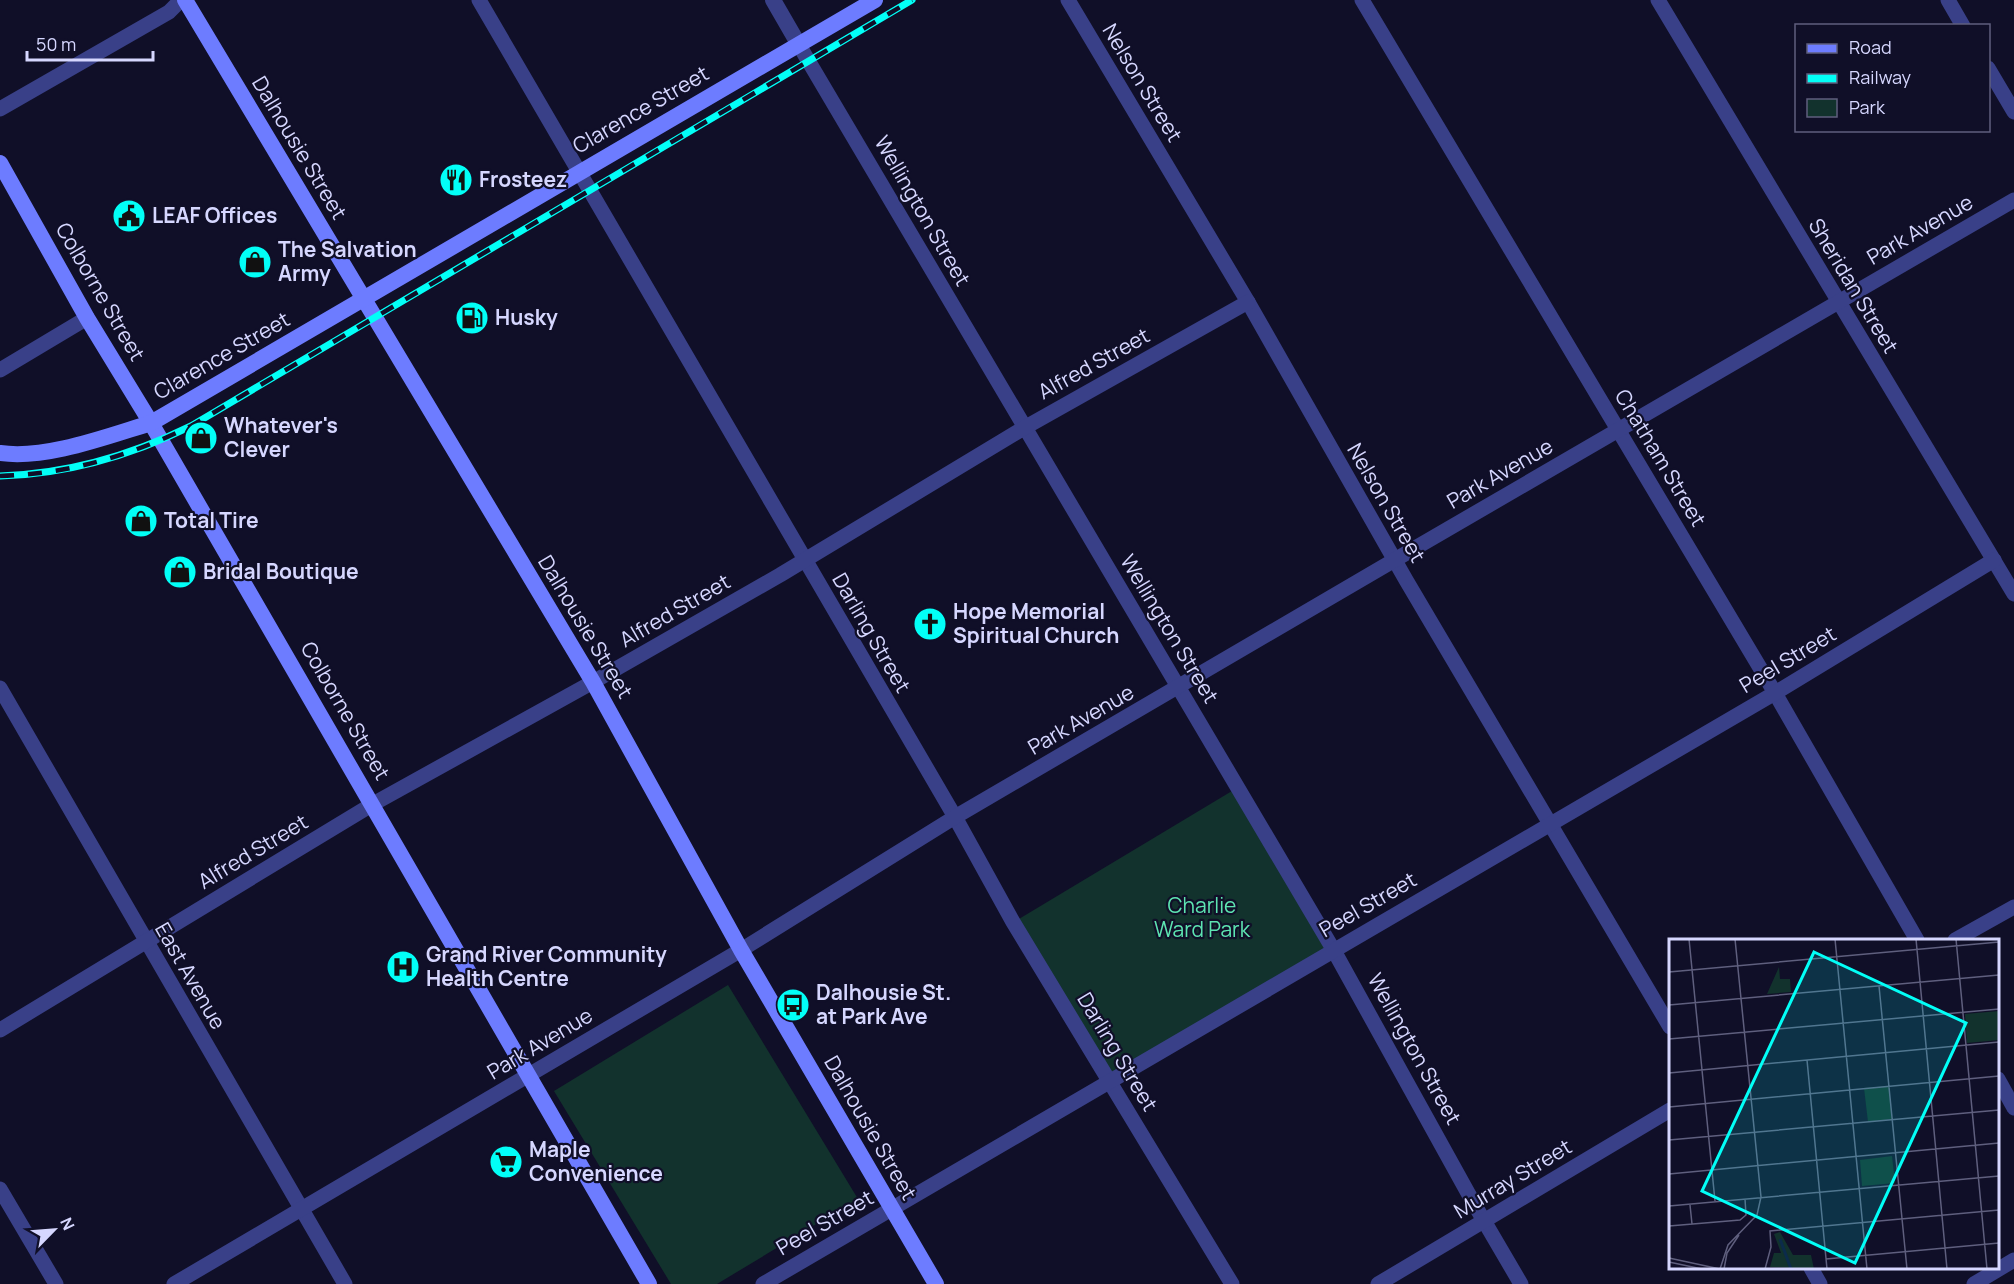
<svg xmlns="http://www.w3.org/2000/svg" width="2014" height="1284" font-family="Manrope,sans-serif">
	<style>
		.green { fill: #12322d }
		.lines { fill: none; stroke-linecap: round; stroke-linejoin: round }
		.minor { stroke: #394088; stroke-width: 15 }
		.tertiary { stroke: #394088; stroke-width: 16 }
		.secondary { stroke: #6d7cff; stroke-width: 16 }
		.rail-casing { stroke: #02fff7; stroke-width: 7 }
		.rail { stroke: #100f28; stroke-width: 4.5; stroke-dasharray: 14; stroke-linecap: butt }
		.labels { text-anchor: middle; stroke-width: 4.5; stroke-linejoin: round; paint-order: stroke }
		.street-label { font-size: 21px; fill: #d6d7ff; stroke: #100f28 }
		.poi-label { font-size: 21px; font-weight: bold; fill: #d6d7ff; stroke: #100f28; text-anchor: start }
		.park-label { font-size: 21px; fill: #5de4b1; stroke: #100f28 }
		.inset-river { fill: none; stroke: #0b2b4b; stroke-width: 3 }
		.inset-road { fill: none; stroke: #5f5f7e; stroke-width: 1.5 }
		.view { fill: #02fff7; fill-opacity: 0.15; stroke: #02fff7; stroke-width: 3 }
		.inset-edge { fill: none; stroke: #d6d7ff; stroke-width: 3 }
	</style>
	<rect width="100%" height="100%" fill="#100f28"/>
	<g class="green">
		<path d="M1237 788 1333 949 1110 1080 1014 922Z"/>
		<path d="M728 985 858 1199 717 1284H671L554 1091Z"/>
	</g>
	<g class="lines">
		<g class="minor">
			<path d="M479 0 955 817 1013 922 1232 1284"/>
			<path d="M1068 0 1248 302 1406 580 1670 1027"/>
			<path d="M1362 0 1775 693 1917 940"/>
			<path d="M1658 0 2014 594"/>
			<path d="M1948 0 1963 26"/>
			<path d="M799 45 1333 949 1473 1202 1521 1284"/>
			<path d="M1988 68 2014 112"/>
			<path d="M0 109 169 12 181 0"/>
			<path d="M0 370 87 318"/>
			<path d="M0 688 345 1284"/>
			<path d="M1955 940 2014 907"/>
			<path d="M0 1030 373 804 593 682 780 575 1024 428 1248 302"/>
			<path d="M1998 1079 2014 1108"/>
			<path d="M0 1189 56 1284"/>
			<path d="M1811 1268 1820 1284"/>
			<path d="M174 1284 741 950 955 817 1410 551 2014 200"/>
			<path d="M763 1284 1775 693 1994 560"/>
			<path d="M1378 1284 1670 1110"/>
			<path d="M1974 1284 2014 1260"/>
		</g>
		<path class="tertiary" d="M773 0 799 45"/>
		<g class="secondary">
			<path d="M185 0 593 682 741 950 936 1284"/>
			<path d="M0 163 87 318 151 423 649 1284"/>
			<path d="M0 453C45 460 108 436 151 423L875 0"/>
		</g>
		<defs>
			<path id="rail" d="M0 476C68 474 130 456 191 426L912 0"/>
		</defs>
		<use href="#rail" class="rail-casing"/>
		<use href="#rail" class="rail"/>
	</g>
	<defs>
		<symbol id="restaurant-disc" viewBox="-11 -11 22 22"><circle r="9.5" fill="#02fff7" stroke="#100f28"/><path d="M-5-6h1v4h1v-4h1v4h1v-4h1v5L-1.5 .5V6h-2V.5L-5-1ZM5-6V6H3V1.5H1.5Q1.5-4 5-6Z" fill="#111"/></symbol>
		<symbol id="civic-disc" viewBox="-11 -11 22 22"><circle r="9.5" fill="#02fff7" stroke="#100f28"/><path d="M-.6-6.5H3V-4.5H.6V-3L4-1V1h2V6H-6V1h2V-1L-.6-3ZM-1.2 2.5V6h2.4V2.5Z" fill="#111"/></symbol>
		<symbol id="shop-disc" viewBox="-11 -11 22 22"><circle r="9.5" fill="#02fff7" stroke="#100f28"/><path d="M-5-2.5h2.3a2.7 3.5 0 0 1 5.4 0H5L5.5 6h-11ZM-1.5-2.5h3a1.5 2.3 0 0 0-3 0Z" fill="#111"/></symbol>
		<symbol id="fuel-disc" viewBox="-11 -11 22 22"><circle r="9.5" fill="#02fff7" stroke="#100f28"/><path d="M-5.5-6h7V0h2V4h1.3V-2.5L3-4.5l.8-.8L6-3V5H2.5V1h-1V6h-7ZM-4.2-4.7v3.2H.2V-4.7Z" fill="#111"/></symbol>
		<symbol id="church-disc" viewBox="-11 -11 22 22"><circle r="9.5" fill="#02fff7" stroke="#100f28"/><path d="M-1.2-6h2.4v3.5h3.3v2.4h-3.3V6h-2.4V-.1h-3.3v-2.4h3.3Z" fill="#111"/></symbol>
		<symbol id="hospital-disc" viewBox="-11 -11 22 22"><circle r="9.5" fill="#02fff7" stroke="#100f28"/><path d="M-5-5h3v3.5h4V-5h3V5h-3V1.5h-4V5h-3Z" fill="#111"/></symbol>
		<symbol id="bus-disc" viewBox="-11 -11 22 22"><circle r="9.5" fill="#02fff7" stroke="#100f28"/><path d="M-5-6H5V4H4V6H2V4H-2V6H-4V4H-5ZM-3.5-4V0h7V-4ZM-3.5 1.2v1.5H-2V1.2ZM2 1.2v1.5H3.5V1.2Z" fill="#111"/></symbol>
		<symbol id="supermarket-disc" viewBox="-11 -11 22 22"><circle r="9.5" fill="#02fff7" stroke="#100f28"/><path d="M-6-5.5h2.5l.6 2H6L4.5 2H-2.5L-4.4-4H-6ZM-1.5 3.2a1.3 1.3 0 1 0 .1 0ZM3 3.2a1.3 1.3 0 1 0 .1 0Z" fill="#111"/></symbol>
	</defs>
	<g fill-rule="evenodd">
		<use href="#restaurant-disc" x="437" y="161" width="38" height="38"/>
		<use href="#civic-disc" x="110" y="197" width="38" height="38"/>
		<use href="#shop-disc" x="236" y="243" width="38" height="38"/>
		<use href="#fuel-disc" x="453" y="299" width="38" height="38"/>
		<use href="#shop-disc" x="182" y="419" width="38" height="38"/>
		<use href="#shop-disc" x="122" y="502" width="38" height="38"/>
		<use href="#shop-disc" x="161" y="553" width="38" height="38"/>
		<use href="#church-disc" x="911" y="605" width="38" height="38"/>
		<use href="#hospital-disc" x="384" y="948" width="38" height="38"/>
		<use href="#bus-disc" x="774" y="986" width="38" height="38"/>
		<use href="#supermarket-disc" x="487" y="1143" width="38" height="38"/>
	</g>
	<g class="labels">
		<g class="street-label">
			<text transform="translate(1142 83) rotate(59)" y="7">Nelson Street</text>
			<text transform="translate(641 110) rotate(-30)" y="7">Clarence Street</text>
			<text transform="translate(299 148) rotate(59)" y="7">Dalhousie Street</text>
			<text transform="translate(922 211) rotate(60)" y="7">Wellington Street</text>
			<text transform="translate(1920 230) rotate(-30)" y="7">Park Avenue</text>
			<text transform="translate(1853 286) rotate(59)" y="7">Sheridan Street</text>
			<text transform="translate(100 292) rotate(60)" y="7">Colborne Street</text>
			<text transform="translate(222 356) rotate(-30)" y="7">Clarence Street</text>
			<text transform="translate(1094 364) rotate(-29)" y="7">Alfred Street</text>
			<text transform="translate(1660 458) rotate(59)" y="7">Chatham Street</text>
			<text transform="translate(1500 474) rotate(-30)" y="7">Park Avenue</text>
			<text transform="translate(1386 503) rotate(60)" y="7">Nelson Street</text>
			<text transform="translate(675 611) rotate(-30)" y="7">Alfred Street</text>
			<text transform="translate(585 627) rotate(59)" y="7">Dalhousie Street</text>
			<text transform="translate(1169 629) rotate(59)" y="7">Wellington Street</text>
			<text transform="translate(871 633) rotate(60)" y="7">Darling Street</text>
			<text transform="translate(1788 660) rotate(-31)" y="7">Peel Street</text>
			<text transform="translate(345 711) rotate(60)" y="7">Colborne Street</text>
			<text transform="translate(1081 720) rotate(-30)" y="7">Park Avenue</text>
			<text transform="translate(253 852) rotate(-31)" y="7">Alfred Street</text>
			<text transform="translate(1368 905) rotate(-30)" y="7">Peel Street</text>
			<text transform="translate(190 976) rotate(60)" y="7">East Avenue</text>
			<text transform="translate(540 1044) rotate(-31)" y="7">Park Avenue</text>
			<text transform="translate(1414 1049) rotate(61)" y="7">Wellington Street</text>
			<text transform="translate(1117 1052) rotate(59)" y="7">Darling Street</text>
			<text transform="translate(870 1128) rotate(60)" y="7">Dalhousie Street</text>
			<text transform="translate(1513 1179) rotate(-31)" y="7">Murray Street</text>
			<text transform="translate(825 1223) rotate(-30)" y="7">Peel Street</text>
		</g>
		<g class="poi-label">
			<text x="479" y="187">Frosteez</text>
			<text x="152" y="223">LEAF Offices</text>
			<text x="278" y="257">The Salvation<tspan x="278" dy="24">Army</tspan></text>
			<text x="495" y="325">Husky</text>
			<text x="224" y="433">Whatever's<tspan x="224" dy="24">Clever</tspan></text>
			<text x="164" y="528">Total Tire</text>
			<text x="203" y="579">Bridal Boutique</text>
			<text x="953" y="619">Hope Memorial<tspan x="953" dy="24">Spiritual Church</tspan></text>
			<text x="426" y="962">Grand River Community<tspan x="426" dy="24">Health Centre</tspan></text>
			<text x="816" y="1000">Dalhousie St.<tspan x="816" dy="24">at Park Ave</tspan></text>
			<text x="529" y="1157">Maple<tspan x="529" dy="24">Convenience</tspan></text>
		</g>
		<g class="park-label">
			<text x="1202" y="913">Charlie<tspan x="1202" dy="24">Ward Park</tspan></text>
		</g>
	</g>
	<g transform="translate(1669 939)">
		<rect width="330" height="330" fill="#100f28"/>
		<path d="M110 28 111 40H121L122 53 98 55ZM330 72V101L298 104 296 75ZM220 147 223 180 199 183 195 149ZM223 217 226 244 193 247 191 221ZM111 293 124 316H142L145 330 101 328 105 314H112L105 295Z" fill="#12322d"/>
		<path class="inset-river" d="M111 300 122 330"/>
		<path class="inset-road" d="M20 0 46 262M166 0 198 330M247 0 278 330M287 0 318 330M0 33 330 3M210 47 238 330M0 66 330 36M0 100 330 70M138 121 158 330M0 134 330 103M0 168 330 137M0 201 330 171M0 235 330 204M21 266 23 285M0 267 330 237M0 287 71 281 77 276 76 260M0 319 51 330M157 320 330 304M0 323 33 330M51 330 59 306 88 276 92 258 66 0M55 330 58 314 70 296M96 330 102 308 101 292 330 271"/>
		<path class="view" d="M145 13 297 84 186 324 33 252Z"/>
		<rect width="330" height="330" class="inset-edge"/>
	</g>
	<rect x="1795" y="24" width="195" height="108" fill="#100f28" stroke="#5f5f7e" stroke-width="1.5"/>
	<rect x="1807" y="44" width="30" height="9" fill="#6d7cff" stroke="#5f5f7e" stroke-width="1.5"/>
	<text x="1849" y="54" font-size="18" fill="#d6d7ff">Road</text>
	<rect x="1807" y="74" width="30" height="9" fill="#02fff7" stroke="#5f5f7e" stroke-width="1.5"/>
	<text x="1849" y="84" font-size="18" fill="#d6d7ff">Railway</text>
	<rect x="1807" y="99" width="30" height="18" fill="#12322d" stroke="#5f5f7e" stroke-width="1.5"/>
	<text x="1849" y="114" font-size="18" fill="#d6d7ff">Park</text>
	<g transform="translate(54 1230) rotate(65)" stroke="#100f28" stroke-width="4.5" paint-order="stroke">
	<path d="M0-4.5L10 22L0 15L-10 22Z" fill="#d6d7ff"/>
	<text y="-9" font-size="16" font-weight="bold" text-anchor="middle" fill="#d6d7ff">N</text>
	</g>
	<path d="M27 51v9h126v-9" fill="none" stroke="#d6d7ff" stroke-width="3"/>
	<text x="36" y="51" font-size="18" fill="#d6d7ff" stroke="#100f28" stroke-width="4.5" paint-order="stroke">50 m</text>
</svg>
